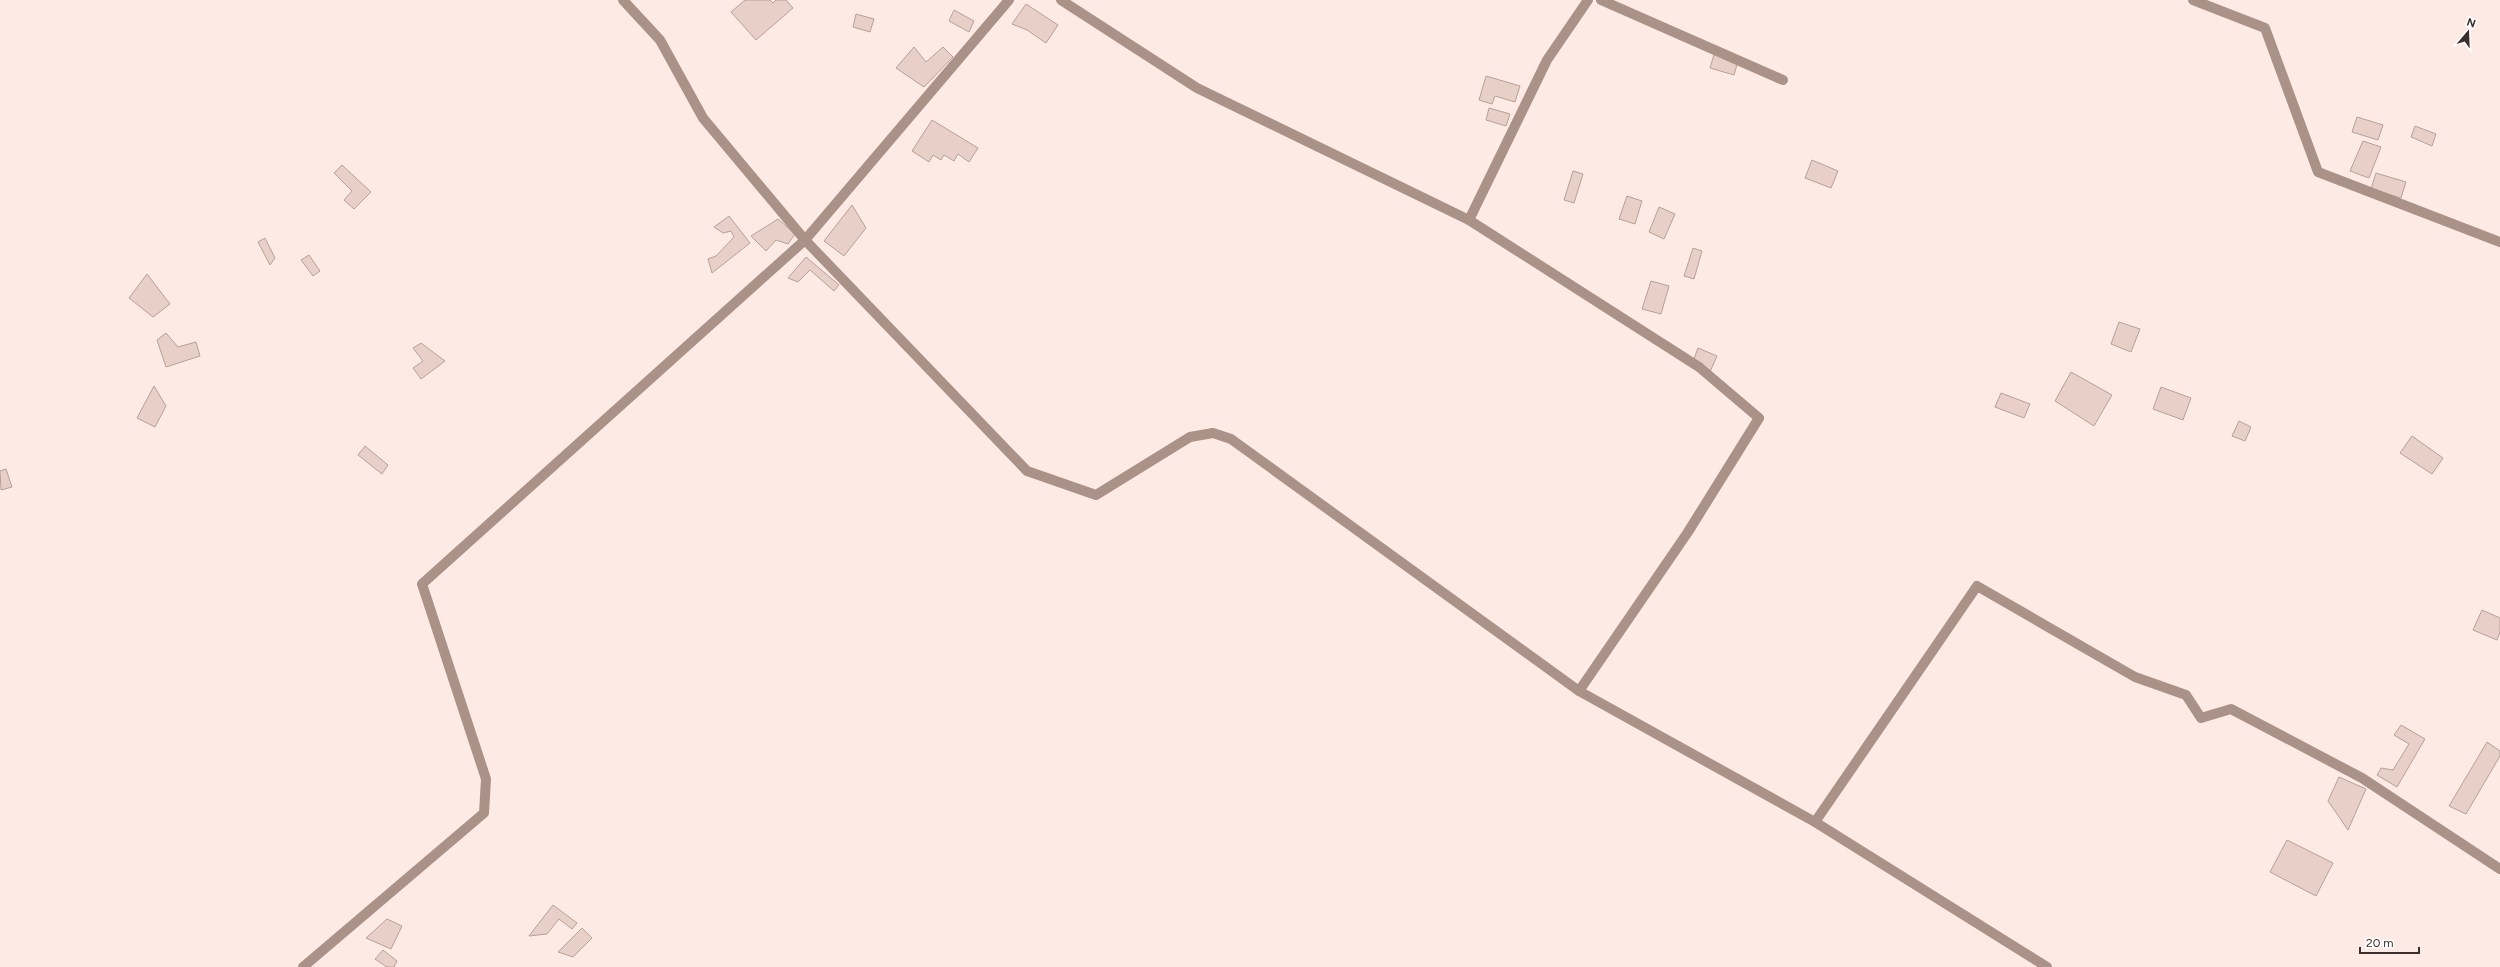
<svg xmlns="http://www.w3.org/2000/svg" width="2500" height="967" font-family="Figtree,sans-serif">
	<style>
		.building { fill: #e8d0c8; stroke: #b7a099 }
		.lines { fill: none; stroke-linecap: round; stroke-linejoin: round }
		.minor { stroke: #ab9289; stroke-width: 10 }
	</style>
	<rect width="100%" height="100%" fill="#feeae4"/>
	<g class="building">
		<path d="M745 0H770L773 3 776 0H786L793 8 756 40 731 12Z"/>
		<path d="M1026 4 1058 25 1046 43 1027 30 1012 24Z"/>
		<path d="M954 10 974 21 969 32 949 21Z"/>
		<path d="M856 14 874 19 870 32 853 27Z"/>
		<path d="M914 47 926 62 943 47 953 57 924 87 896 68Z"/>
		<path d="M1715 51 1739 58 1734 75 1710 68Z"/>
		<path d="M1486 76 1520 86 1515 102 1495 96 1492 104 1479 100Z"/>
		<path d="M1489 108 1510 114 1506 126 1486 120Z"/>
		<path d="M2357 117 2383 125 2378 140 2352 132Z"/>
		<path d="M932 120 978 148 969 162 958 154 954 161 944 155 941 160 933 155 929 162 912 151Z"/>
		<path d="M2415 126 2436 134 2432 146 2411 137Z"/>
		<path d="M2363 141 2381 147 2369 178 2350 171Z"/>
		<path d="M1812 160 1838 171 1831 188 1805 178Z"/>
		<path d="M342 165 371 192 354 209 344 200 352 191 334 173Z"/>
		<path d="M1573 171 1583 174 1574 203 1564 200Z"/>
		<path d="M2376 173 2406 182 2401 198 2371 189Z"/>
		<path d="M1627 196 1642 201 1635 224 1619 219Z"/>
		<path d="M852 205 866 228 844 256 824 241Z"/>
		<path d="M1659 207 1675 214 1664 239 1649 232Z"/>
		<path d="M729 216 750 243 712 273 708 259 716 256 734 237 731 231 723 233 714 227Z"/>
		<path d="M778 219 795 234 788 244 776 240 766 251 751 236Z"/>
		<path d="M265 238 275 258 270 265 258 242Z"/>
		<path d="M1693 248 1702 251 1694 279 1684 276Z"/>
		<path d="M309 255 320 271 313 276 301 260Z"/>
		<path d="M806 257 839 285 834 291 810 270 798 282 788 278Z"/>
		<path d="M147 274 170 304 153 317 129 298Z"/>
		<path d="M1651 281 1669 286 1661 314 1642 309Z"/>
		<path d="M2119 322 2140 329 2131 352 2111 344Z"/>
		<path d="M166 333 178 347 196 342 200 356 166 367 157 340Z"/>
		<path d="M421 343 445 361 421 379 413 368 423 361 413 348Z"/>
		<path d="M1698 348 1717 356 1709 374 1691 367Z"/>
		<path d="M2071 372 2112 395 2094 426 2055 401Z"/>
		<path d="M154 386 166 406 155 427 137 418Z"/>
		<path d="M2161 387 2191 398 2183 420 2153 409Z"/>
		<path d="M2001 393 2030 404 2024 418 1995 407Z"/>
		<path d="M2239 421 2251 427 2245 441 2232 436Z"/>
		<path d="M2412 436 2443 458 2432 474 2400 453Z"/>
		<path d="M365 446 388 465 382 474 358 455Z"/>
		<path d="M6 469 12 487 1 490 0 471Z"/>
		<path d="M2482 610 2500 618V632L2497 640 2473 630Z"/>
		<path d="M2401 725 2425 739 2397 787 2377 775 2381 768 2393 770 2409 744 2394 735Z"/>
		<path d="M2487 742 2500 751V756L2466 814 2449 806Z"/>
		<path d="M2339 777 2366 789 2348 830 2328 801Z"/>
		<path d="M2287 840 2333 863 2316 896 2270 872Z"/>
		<path d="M553 905 577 923 572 929 559 919 547 934 529 936Z"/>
		<path d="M387 919 402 926 391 949 366 938Z"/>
		<path d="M582 928 592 938 573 957 558 952Z"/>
		<path d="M383 950 397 961 394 967H387L375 959Z"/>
	</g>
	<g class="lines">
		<g class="minor">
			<path d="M623 0 660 40 703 118 805 240 1027 471 1096 495 1190 437 1213 433 1231 439 1579 691"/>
			<path d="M1061 0 1197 88 1469 220"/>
			<path d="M1588 0 1547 60 1469 220 1699 367 1759 418 1688 532 1579 691 1815 822 2047 967"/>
			<path d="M1601 0 1783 80"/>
			<path d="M2193 0 2265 28 2318 172 2500 242"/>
			<path d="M1815 822 1977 586 2135 677 2186 695 2201 718 2231 709 2362 778 2500 869"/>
			<path d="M303 967 484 813 486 779 422 584 805 240 1009 0"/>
		</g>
	</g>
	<g transform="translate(2468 32) rotate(19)" stroke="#ffffff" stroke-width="3" paint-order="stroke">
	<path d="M0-3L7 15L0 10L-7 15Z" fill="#392f2c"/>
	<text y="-6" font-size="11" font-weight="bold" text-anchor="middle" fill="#392f2c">N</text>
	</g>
	<path d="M2360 947v6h59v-6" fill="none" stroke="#392f2c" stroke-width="2"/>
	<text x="2366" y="947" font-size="12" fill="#392f2c" stroke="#ffffff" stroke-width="3" paint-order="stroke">20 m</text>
</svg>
